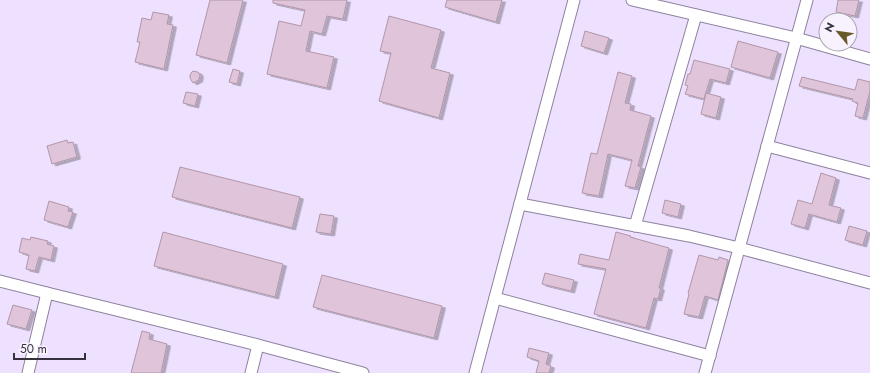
<svg xmlns="http://www.w3.org/2000/svg" width="870" height="373" font-family="Jost,sans-serif">
	<style>
		.building { fill: #e0c4d9; stroke: #b096aa; filter: url(#shadow) }
		.lines { fill: none; stroke-linecap: round; stroke-linejoin: round }
		.minor-casing { stroke: #8e829e; stroke-width: 13 }
		.minor { stroke: #fff; stroke-width: 11 }
	</style>
	<defs>
		<filter id="shadow"><feDropShadow dx="3.5" dy="2" stdDeviation="0" flood-color="#0004"/></filter>
	</defs>
	<rect width="100%" height="100%" fill="#eee1ff"/>
	<g class="building">
		<path d="M210 0H243L227 63 196 55Z"/>
		<path d="M273 0H347L343 19 327 16 322 34 310 31 306 51 334 57 327 88 267 74 279 21 301 26 305 10 273 3Z"/>
		<path d="M447 0H502L496 22 445 7Z"/>
		<path d="M838 0H859L855 16 836 12Z"/>
		<path d="M153 12 169 15 167 24 173 25 164 69 135 62 140 42H137L142 18 151 20Z"/>
		<path d="M389 16 441 30 431 68 450 73 439 118 379 101 391 53 380 51Z"/>
		<path d="M585 31 609 38 604 53 581 46Z"/>
		<path d="M738 41 778 52 770 78 731 67Z"/>
		<path d="M694 60 730 69 726 83 710 79 704 99 685 94 688 86 685 85 688 74H690Z"/>
		<path d="M233 69 240 71 237 84 229 82Z"/>
		<path d="M193 71 198 72 200 75 199 80 193 83 190 78V75L191 73Z"/>
		<path d="M618 72 632 76 625 103 631 104 630 110 651 116 638 166 641 167 635 188 625 186 632 160 608 154 599 196 582 193 591 153 597 154Z"/>
		<path d="M802 77 855 90 858 79 870 82V91L863 118 855 116 858 103 852 101 853 99 799 86Z"/>
		<path d="M186 92 198 94 195 106 183 103Z"/>
		<path d="M706 93 721 97 716 118 701 114Z"/>
		<path d="M67 140 68 143 73 142 77 157 52 164 47 146Z"/>
		<path d="M180 167 300 197 292 228 172 197Z"/>
		<path d="M821 173 836 178 829 205 841 208 837 222 809 214 805 228 791 224 798 200 812 204Z"/>
		<path d="M665 200 681 204 678 217 662 213Z"/>
		<path d="M49 201 69 207 68 211 73 212 68 227 44 220Z"/>
		<path d="M320 214 334 216 331 234 316 232Z"/>
		<path d="M849 226 867 231 863 245 845 240Z"/>
		<path d="M163 232 283 264 275 297 154 266Z"/>
		<path d="M616 232 631 236 630 237 669 248 659 288H661L658 299 654 298 646 328 594 314 606 269 578 264 580 254 609 260Z"/>
		<path d="M31 237 48 241 47 244 54 246 51 260 39 257 35 271 26 269 29 255 19 252 22 238 30 240Z"/>
		<path d="M699 255 718 260 719 257 728 260 718 300 705 296 699 317 684 314 689 294 688 293Z"/>
		<path d="M545 273 574 280 571 291 542 284Z"/>
		<path d="M322 275 442 306 434 338 313 307Z"/>
		<path d="M13 305 32 310 26 329 7 324Z"/>
		<path d="M142 331 150 333 149 339 167 344 161 373H131Z"/>
		<path d="M529 348 549 353 546 364 551 366 549 373H536L539 361 527 357Z"/>
	</g>
	<g class="lines">
		<defs>
			<g id="minor">
				<path d="M632 0 796 38 870 59"/>
				<path d="M767 146 870 173"/>
				<path d="M520 204 689 236 739 248 870 283"/>
				<path d="M635 226 696 15"/>
				<path d="M0 281 47 293 258 345 363 373"/>
				<path d="M495 298 710 356"/>
				<path d="M28 373 47 293"/>
				<path d="M251 373 258 345"/>
				<path d="M475 373 574 0"/>
				<path d="M705 373 807 0"/>
			</g>
		</defs>
		<use href="#minor" class="minor-casing"/>
		<use href="#minor" class="minor"/>
	</g>
	<g transform="translate(838 32) rotate(299)"><circle r="19" fill="#f7f2fe" stroke="#aaa5b0"/>
	<path d="M0-3L7 15L0 10L-7 15Z" fill="#675825"/>
	<text y="-6" font-size="11" font-weight="bold" text-anchor="middle" fill="#36313c">N</text>
	</g>
	<path d="M14 353v6h71v-6" fill="none" stroke="#36313c" stroke-width="2"/>
	<text x="20" y="353" font-size="12" fill="#36313c" stroke="#f7f2fe" stroke-width="3" paint-order="stroke">50 m</text>
</svg>
